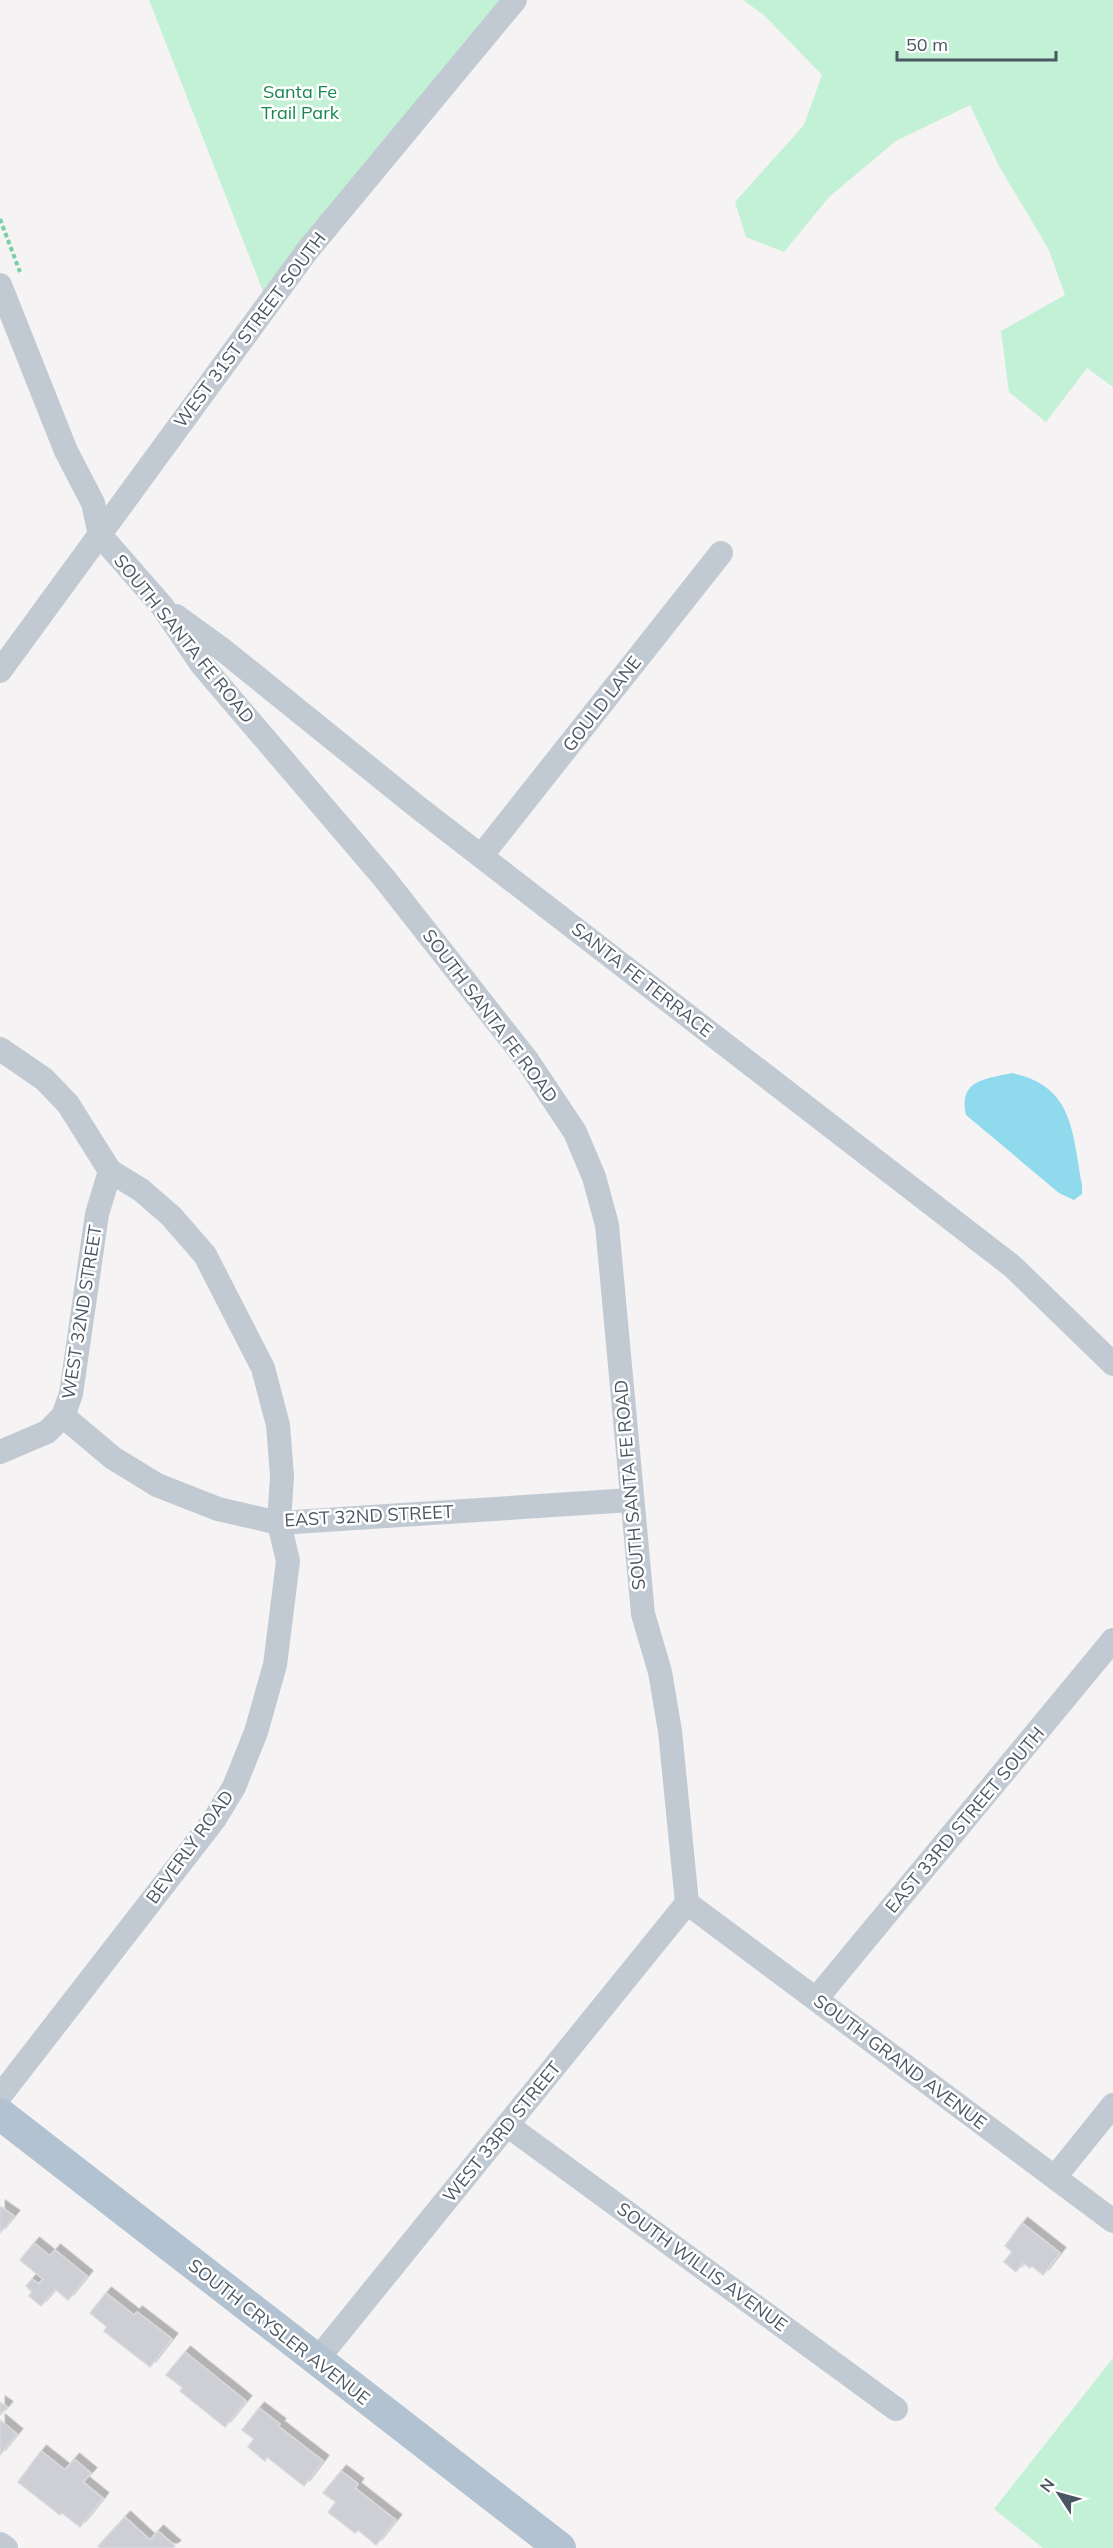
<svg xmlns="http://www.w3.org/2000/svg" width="1113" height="2548" font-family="Mulish,sans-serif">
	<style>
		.green { fill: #c3f1d5 }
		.water { fill: #90daee }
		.building { fill: #cdcfd5; stroke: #d7d9de; stroke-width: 1.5; filter: url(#shadow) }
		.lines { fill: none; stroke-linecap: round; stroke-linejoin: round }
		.path { stroke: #7ad0a6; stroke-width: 4; stroke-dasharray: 4.5 3; stroke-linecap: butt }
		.minor { stroke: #c1cad2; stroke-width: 24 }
		.major { stroke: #b3c2d1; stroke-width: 32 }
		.labels { text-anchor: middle; stroke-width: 5; stroke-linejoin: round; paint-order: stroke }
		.park-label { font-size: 18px; fill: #17864f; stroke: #fff }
		.street-label { font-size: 18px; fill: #4a5661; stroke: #fff }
	</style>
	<defs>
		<filter id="shadow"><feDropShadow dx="5.5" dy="-5.5" stdDeviation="0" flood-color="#0004"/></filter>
	</defs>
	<rect width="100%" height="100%" fill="#f5f3f3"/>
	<g class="green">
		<path d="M149 0H516L268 304Z"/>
		<path d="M743 0H1113V387L1087 368 1046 422 1009 392 1001 331 1065 295 1049 250 999 166 970 105 896 141 829 197 784 252 746 237 735 202 804 125 822 75 765 16Z"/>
		<path d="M1113 2358V2548H1043L994 2509Z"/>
	</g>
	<path class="water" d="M1012 1073C1074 1086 1072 1132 1082 1184V1194L1074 1200 1059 1193 966 1115C958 1080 985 1079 1012 1073Z"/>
	<g class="building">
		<path d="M0 2206 14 2216 0 2233Z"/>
		<path d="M1022 2223 1060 2253 1043 2275 1032 2266 1030 2268 1023 2263 1016 2272 1004 2262 1012 2252 1005 2246Z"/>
		<path d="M34 2243 50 2256 55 2250 87 2276 68 2300 55 2289 41 2306 29 2296 32 2292 26 2286 32 2279 39 2284 43 2279 20 2260Z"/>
		<path d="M106 2293 134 2315 137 2312 172 2339 150 2367 104 2331 107 2327 90 2313Z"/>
		<path d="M185 2352 246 2401 225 2427 180 2391 183 2388 166 2375Z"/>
		<path d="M0 2402 7 2407 0 2415Z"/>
		<path d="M259 2408 280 2424 278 2426 323 2461 304 2486 267 2457 265 2461 248 2447 254 2439 242 2430Z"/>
		<path d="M0 2420 17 2434 0 2455Z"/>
		<path d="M41 2451 65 2470 74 2459 91 2473 83 2482 103 2498 80 2527 62 2513 60 2515 18 2482Z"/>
		<path d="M341 2471 358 2484 355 2488 396 2520 376 2545 358 2530 355 2533 328 2512 336 2502 323 2493Z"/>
		<path d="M125 2517 150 2540 158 2531 175 2546 172 2548H101L98 2546Z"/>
	</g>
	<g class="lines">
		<path class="path" d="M0 219 20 272"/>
		<g class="minor">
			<path d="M0 285 66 451 93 503 100 535 162 606 202 665 384 878 527 1060 575 1132 594 1177 607 1225 643 1614 660 1672 670 1731 687 1903"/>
			<path d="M176 616 223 650 420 809 1012 1266 1113 1364"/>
			<path d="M0 671 307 251 515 0"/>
			<path d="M482 855 721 553"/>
			<path d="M0 1049 44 1079 68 1104 110 1171 141 1190 171 1216 205 1255 263 1368 278 1425 282 1476 279 1523 288 1561 275 1665 256 1732 234 1787 214 1820 0 2096"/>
			<path d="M63 1416 113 1458 157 1485 218 1509 279 1523 631 1500"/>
			<path d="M0 1452 47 1432 63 1416 71 1394 97 1214 110 1171"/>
			<path d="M687 1903 1113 2221"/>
			<path d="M816 1999 1113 1640"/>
			<path d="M507 2125 896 2409"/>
			<path d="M1055 2177 1113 2105"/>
			<path d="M316 2361 687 1903"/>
			<path d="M0 2544 6 2548"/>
		</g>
		<path class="major" d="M0 2114 560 2548"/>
	</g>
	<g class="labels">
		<g class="park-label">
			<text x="300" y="98">Santa Fe<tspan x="300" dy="21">Trail Park</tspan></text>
		</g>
		<g class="street-label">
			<text transform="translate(250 330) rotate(-53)" y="6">WEST 31ST STREET SOUTH</text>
			<text transform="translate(184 639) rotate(51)" y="6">SOUTH SANTA FE ROAD</text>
			<text transform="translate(602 704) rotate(-52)" y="6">GOULD LANE</text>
			<text transform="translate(642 980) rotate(38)" y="6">SANTA FE TERRACE</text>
			<text transform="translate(490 1016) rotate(53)" y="6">SOUTH SANTA FE ROAD</text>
			<text transform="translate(82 1312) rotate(-81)" y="6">WEST 32ND STREET</text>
			<text transform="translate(630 1485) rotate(-95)" y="6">SOUTH SANTA FE ROAD</text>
			<text transform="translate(369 1516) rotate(-3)" y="6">EAST 32ND STREET</text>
			<text transform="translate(965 1820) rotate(-50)" y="6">EAST 33RD STREET SOUTH</text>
			<text transform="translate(190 1847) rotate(-54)" y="6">BEVERLY ROAD</text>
			<text transform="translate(900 2062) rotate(37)" y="6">SOUTH GRAND AVENUE</text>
			<text transform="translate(502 2132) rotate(-51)" y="6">WEST 33RD STREET</text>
			<text transform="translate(702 2267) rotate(36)" y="6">SOUTH WILLIS AVENUE</text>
			<text transform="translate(279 2332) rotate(38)" y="6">SOUTH CRYSLER AVENUE</text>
		</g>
	</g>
	<g transform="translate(1059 2494) rotate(306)" stroke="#ffffff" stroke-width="4.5" paint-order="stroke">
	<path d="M0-4.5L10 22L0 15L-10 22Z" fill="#4a5661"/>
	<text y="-9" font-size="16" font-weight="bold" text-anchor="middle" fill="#4a5661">N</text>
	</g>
	<path d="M897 51v9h159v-9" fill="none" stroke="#4a5661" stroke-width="3"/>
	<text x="906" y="51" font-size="18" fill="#4a5661" stroke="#ffffff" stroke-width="4.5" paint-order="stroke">50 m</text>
</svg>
